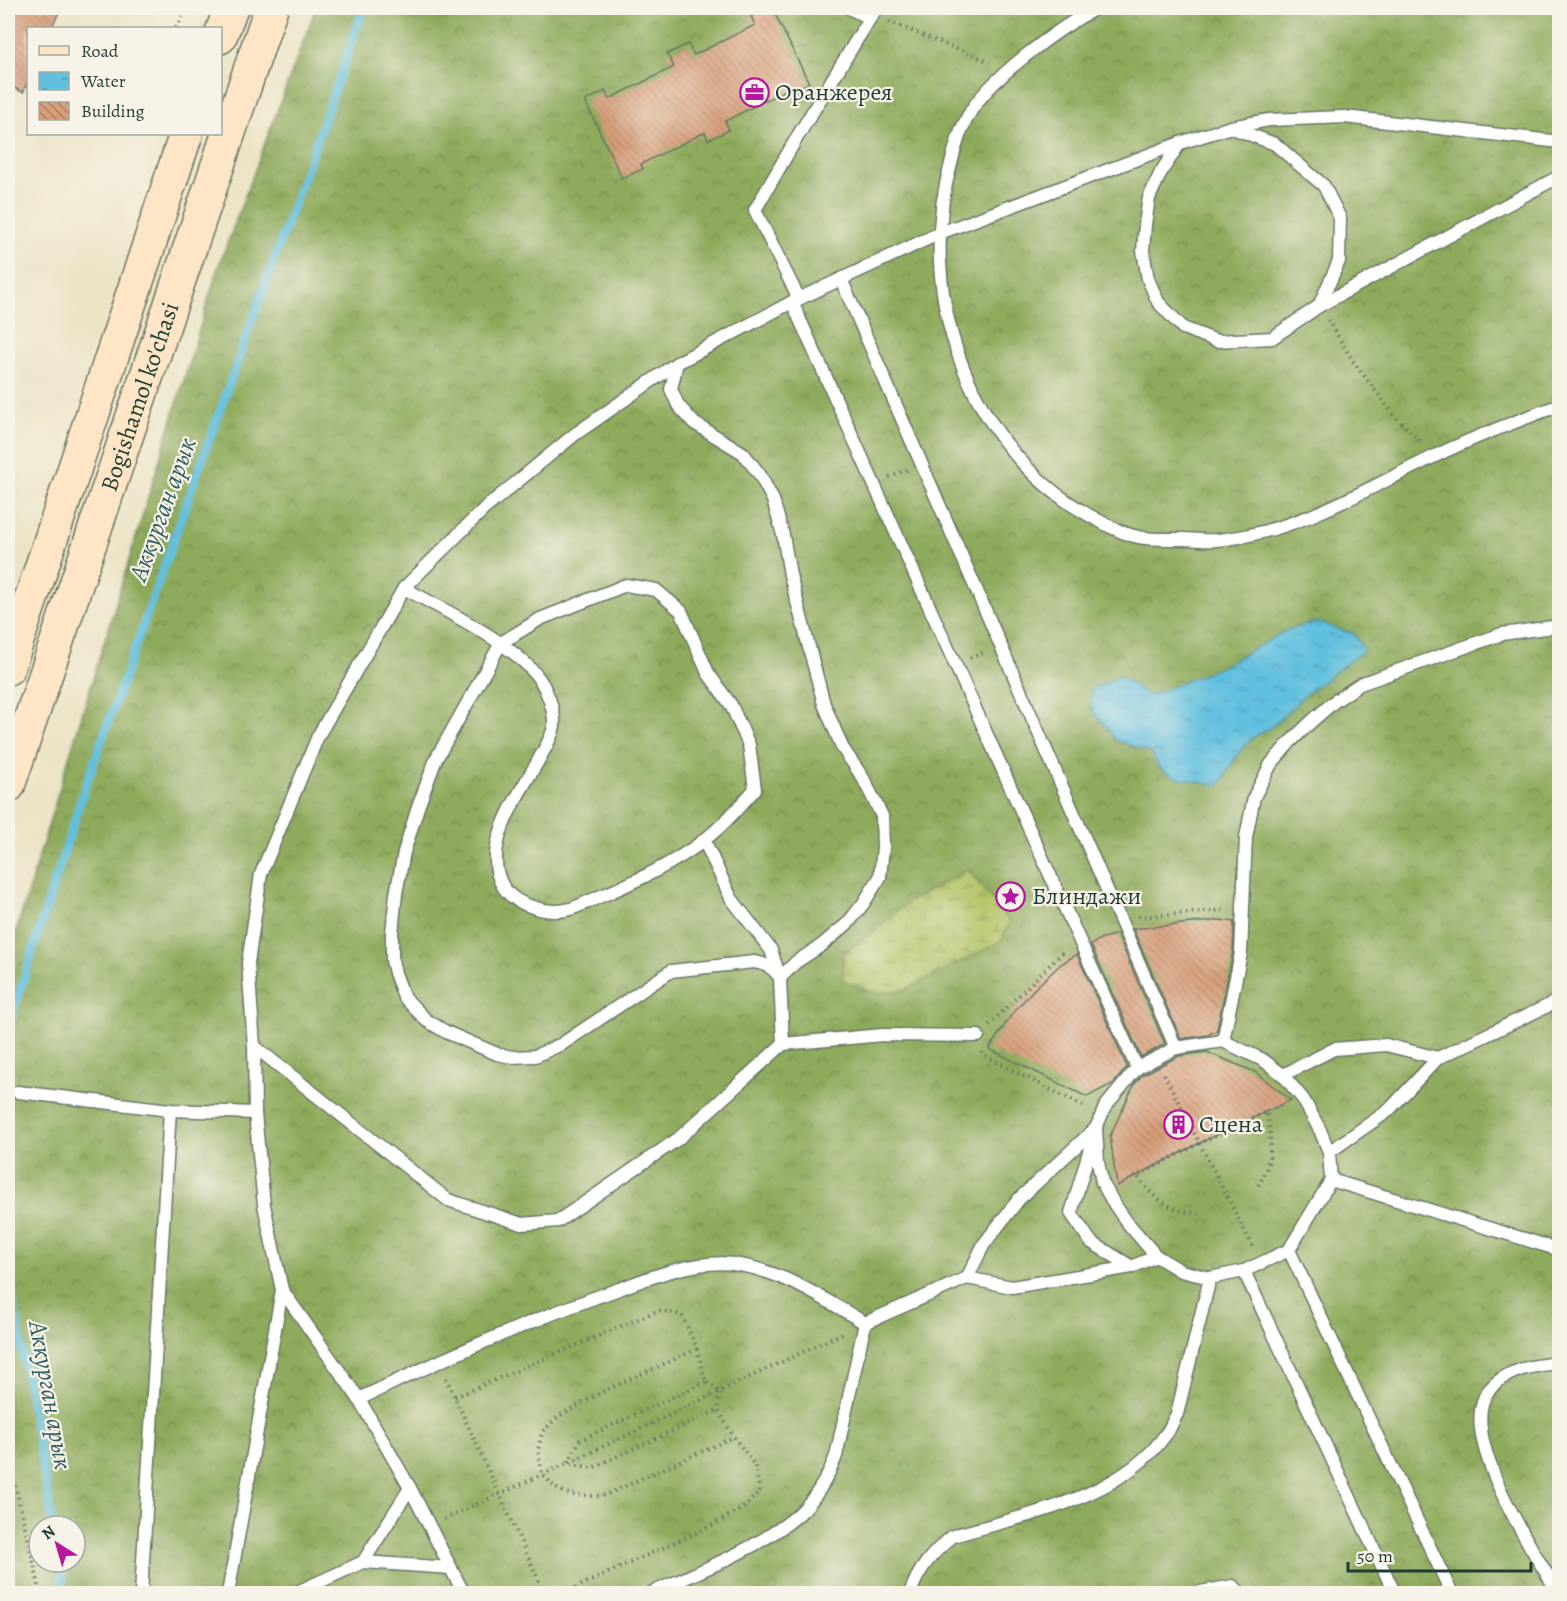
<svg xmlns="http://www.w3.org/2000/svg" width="1567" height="1601" font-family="Alegreya,serif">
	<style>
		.forest { fill: url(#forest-crowns); stroke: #567448; stroke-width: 1.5; fill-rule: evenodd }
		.wetland { fill: url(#wetland-marsh); stroke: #69814e; stroke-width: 1.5 }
		.water { fill: url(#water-ripples); stroke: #407e8a; stroke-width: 1.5 }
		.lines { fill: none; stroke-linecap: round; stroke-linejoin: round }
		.stream { stroke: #61c0df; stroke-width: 8 }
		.building { fill: url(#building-back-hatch) }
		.lane-casing { stroke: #677767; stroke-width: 15 }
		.secondary-casing { stroke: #677767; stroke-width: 36 }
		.path { stroke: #677767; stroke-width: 4; stroke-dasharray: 1.5 4.5; stroke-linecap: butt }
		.lane { stroke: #fff; stroke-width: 12 }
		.secondary { stroke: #fee5c5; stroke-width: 33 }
		.labels { text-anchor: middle; stroke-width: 4.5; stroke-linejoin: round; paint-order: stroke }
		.poi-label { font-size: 24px; fill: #1f3d34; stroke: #f7f3e8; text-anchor: start }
		.street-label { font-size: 24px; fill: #1f3d34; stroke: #f7f3e8 }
		.water-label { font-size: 26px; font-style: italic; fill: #305e5f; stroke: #f7f3e8 }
	</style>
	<defs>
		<pattern id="forest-crowns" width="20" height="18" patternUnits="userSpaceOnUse" patternTransform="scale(1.5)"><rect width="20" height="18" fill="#8eaa5c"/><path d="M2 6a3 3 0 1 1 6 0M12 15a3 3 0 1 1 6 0" fill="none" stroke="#738c4d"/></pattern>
		<pattern id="wetland-marsh" width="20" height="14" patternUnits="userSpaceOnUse" patternTransform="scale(1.5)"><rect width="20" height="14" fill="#b3c568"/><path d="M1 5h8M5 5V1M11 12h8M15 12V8" fill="none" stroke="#91a156"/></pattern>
		<pattern id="water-ripples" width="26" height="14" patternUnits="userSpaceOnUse" patternTransform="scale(1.5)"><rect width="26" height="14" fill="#61c0df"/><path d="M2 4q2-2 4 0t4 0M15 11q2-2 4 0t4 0" fill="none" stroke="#4f9db6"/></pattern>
		<pattern id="building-back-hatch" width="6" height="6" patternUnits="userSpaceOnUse" patternTransform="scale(1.5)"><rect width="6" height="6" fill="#d79d78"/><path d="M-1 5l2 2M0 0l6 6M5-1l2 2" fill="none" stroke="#ae8163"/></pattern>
	</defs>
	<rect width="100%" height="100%" fill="#f7f3e8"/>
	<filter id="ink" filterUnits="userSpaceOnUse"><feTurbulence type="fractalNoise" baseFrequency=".0167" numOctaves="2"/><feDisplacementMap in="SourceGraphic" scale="12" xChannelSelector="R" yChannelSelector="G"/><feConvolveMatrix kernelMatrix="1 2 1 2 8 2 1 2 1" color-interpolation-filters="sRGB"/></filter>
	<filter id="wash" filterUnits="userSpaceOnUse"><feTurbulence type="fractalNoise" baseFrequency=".008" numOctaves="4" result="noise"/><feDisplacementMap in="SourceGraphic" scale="24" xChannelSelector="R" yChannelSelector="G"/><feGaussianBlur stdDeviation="1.35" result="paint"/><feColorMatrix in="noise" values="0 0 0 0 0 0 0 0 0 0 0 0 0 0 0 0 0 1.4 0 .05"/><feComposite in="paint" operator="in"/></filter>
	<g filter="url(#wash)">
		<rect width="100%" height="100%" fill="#ede4c6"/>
		<path class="forest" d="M316 8H1559V1593L8 1594V958L218 268ZM39 1526H75V1562H39Z"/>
		<path class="wetland" d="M968 870 1010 922 1001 941 907 989 876 993 843 981V953L856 945 908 902Z"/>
		<path class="water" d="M1317 622 1354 634 1364 650 1306 694 1274 725 1251 739 1236 757 1219 786 1175 777 1159 768 1152 753 1115 740 1109 730 1092 711 1091 690 1120 676 1149 696 1223 666 1287 630Z"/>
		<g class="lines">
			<g class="stream">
				<path d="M8 1028 83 793 364 8"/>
				<path d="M8 1272 53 1526"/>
				<path d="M60 1562 65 1594"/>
			</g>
		</g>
		<g id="blocks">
			<g class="building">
				<path d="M8 8H61L51 28H28V80L23 92 8 85Z"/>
				<path d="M768 8H772L809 83 788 93 786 90 725 121 729 130 708 140 705 132 641 164 643 169 622 178 585 101 605 91 609 99 674 67 667 54 688 44 694 55 755 25 751 16Z"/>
				<path d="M1221 920 1234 922 1233 952 1217 1030 1208 1035 1181 1039 1133 929Z"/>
				<path d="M1117 934 1165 1044 1141 1057 1091 945 1100 939Z"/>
				<path d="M1077 954 1127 1067 1114 1083 1087 1097 989 1049 1012 1014 1034 989 1061 964Z"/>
				<path d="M1207 1052 1255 1072 1291 1100 1200 1143 1117 1186 1110 1136 1134 1085 1142 1075 1179 1056Z"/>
			</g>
		</g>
	</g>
	<g filter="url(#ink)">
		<use href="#blocks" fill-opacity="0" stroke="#677767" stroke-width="1.5"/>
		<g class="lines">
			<defs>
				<g id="lane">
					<path d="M1097 8C1061 26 987 80 968 116 960 130 955 147 951 164 914 291 969 448 1087 514 1103 523 1120 533 1138 537 1152 540 1169 539 1183 539 1195 539 1206 541 1217 540 1296 533 1364 490 1433 457 1474 437 1517 421 1560 405"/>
					<path d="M870 18 877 8"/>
					<path d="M1180 143 1161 172 1149 198 1145 224 1143 251 1148 279 1158 302 1183 328 1217 341 1272 338 1319 306 1339 261 1340 218 1324 186 1275 144 1232 128"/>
					<path d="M841 279 1176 1048"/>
					<path d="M799 299 755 210 799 134 870 18 849 8"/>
					<path d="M792 302 1137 1068"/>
					<path d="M1319 306 1560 176"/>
					<path d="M404 588C443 610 529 649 546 691 550 700 555 715 554 726 552 739 543 751 537 763 517 797 479 850 504 888 516 906 550 915 570 909 581 906 593 899 604 895 638 880 673 864 703 841 723 826 739 807 755 789L749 745 731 705 708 673 681 611 656 590 626 585 540 619 501 643 436 759 418 807 404 852 396 894 392 933V960L395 973 404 997 426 1020 446 1032 497 1054 512 1057 535 1056 562 1044 671 971 754 962C766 964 773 967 780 978L796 962 822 945 848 923 863 904 880 877 883 847 882 816 863 778 842 747 824 704 790 575 783 535 773 500 760 475 743 453 694 423 678 405 671 389 677 363"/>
					<path d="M704 840 731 898 771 950 780 978 783 1044"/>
					<path d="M1223 1041 1263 1060 1283 1075 1303 1099 1320 1130 1329 1152 1331 1180 1289 1250 1244 1271 1210 1278 1181 1271 1156 1256 1126 1221 1113 1202 1102 1182 1098 1162 1096 1128 1105 1107 1137 1068 1176 1048Z"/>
					<path d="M1223 1041 1241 953 1246 837 1254 797 1271 764 1290 742 1313 720 1335 701 1360 684 1502 634 1560 626"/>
					<path d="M254 1046 448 1200 522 1224 558 1221 678 1139 783 1044 883 1035 978 1036"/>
					<path d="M1283 1075 1334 1049 1386 1045 1438 1058"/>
					<path d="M18 1092 170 1110 255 1113"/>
					<path d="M1093 1138 1071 1213 1091 1242 1132 1267"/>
					<path d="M1329 1152 1388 1111 1438 1058 1560 1000"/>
					<path d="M1331 1180 1560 1250"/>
					<path d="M1289 1250 1452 1594"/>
					<path d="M1244 1271 1395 1594"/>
					<path d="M967 1278 984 1244 1019 1199 1096 1128"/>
					<path d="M865 1323 967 1278 1012 1287 1132 1267 1156 1256"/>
					<path d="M359 1399C444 1358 530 1320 619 1289 651 1277 698 1259 733 1264 781 1270 824 1299 865 1323"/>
					<path d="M363 1562 410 1488"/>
					<path d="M141 1594 170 1110"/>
					<path d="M228 1594 282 1290"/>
					<path d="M293 1594 363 1562 451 1568"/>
					<path d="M464 1594 410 1488 359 1399 282 1290 264 1205 255 1113 254 1046 248 963 261 874 318 736 404 588 484 509 574 435 677 363 792 302 940 233 1180 143 1231 127 1269 120 1345 117 1560 142"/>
					<path d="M649 1594C696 1573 760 1548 799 1514 816 1498 828 1477 836 1456L865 1323"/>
					<path d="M910 1594C918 1569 933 1552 953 1536 1024 1515 1121 1499 1166 1434 1171 1428 1173 1420 1177 1414L1210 1278"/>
					<path d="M1190 1594 1233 1586 1242 1594"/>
					<path d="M1559 1594C1535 1554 1454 1433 1489 1390 1506 1369 1535 1365 1560 1363"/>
				</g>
				<g id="secondary">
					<path d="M220 37 231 8"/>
					<path d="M8 668 186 134"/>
					<path id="s1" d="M8 786 271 8"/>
				</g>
			</defs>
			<use href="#lane" class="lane-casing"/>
			<use href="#secondary" class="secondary-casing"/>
			<g class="path">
				<path d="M889 22 990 62"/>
				<path d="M176 28 187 8"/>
				<path d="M1328 320 1353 361 1393 414 1422 443"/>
				<path d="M889 477 907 470"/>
				<path d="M970 658 985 652"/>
				<path d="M1138 917 1226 910"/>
				<path d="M989 1025 1065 950"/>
				<path d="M982 1052 983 1055 1085 1107"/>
				<path d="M1164 1074 1254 1249"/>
				<path d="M1199 1214C1170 1211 1154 1199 1137 1176L1200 1143 1266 1112C1273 1139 1273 1162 1258 1186"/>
				<path d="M697 1349 602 1392 559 1416 542 1432 538 1450 542 1473 555 1488 571 1495 603 1496 734 1437"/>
				<path d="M446 1378 545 1594"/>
				<path d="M706 1382 580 1440 568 1463 592 1468 718 1410"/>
				<path d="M455 1397 659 1310 682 1315 697 1349 706 1382 720 1391 718 1410 734 1437 755 1466 760 1492 742 1509 702 1530 562 1594"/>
				<path d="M8 1456 41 1594"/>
				<path d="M444 1519 568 1463 845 1332"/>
			</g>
			<use href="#lane" class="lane"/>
			<use href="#secondary" class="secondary"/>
		</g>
	</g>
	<defs>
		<symbol id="office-ring" viewBox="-11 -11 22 22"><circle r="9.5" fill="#f7f3e8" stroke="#b5179e" stroke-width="1.5"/><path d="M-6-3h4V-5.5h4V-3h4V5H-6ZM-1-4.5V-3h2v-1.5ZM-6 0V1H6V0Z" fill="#b5179e"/></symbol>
		<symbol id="sight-ring" viewBox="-11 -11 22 22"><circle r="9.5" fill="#f7f3e8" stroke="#b5179e" stroke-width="1.5"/><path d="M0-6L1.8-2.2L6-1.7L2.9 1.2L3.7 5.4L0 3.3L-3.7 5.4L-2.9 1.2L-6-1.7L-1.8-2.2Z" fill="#b5179e"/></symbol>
		<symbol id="building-ring" viewBox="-11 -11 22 22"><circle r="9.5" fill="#f7f3e8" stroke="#b5179e" stroke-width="1.5"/><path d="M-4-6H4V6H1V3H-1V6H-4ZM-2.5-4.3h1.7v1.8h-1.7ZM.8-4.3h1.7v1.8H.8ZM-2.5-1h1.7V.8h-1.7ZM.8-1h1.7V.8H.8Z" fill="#b5179e"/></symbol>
	</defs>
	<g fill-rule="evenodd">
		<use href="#office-ring" x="738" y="76" width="33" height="33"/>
		<use href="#sight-ring" x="994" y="880" width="33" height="33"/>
		<use href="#building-ring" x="1162" y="1108" width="33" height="33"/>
	</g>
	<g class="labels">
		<g class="poi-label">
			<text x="775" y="100">Оранжерея</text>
			<text x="1032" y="904">Блиндажи</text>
			<text x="1199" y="1132">Сцена</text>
		</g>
		<g class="street-label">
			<text dy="8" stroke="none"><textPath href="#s1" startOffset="411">Bogishamol ko'chasi</textPath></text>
		</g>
		<g class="water-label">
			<text transform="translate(162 509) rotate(-70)" y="9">Аккурган арык</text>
			<text transform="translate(51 1395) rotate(80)" y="9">Аккурган арык</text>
		</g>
	</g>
	<rect width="1567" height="1601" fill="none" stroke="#f7f3e8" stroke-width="30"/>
	<rect x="27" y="27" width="195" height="108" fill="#f7f3e8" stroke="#a1aaa0" stroke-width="1.5"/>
	<rect x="39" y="46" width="30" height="9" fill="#fee5c5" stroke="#a1aaa0" stroke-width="1.5"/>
	<text x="81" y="57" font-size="18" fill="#1f3d34">Road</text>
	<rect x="39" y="72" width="30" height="18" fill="url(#water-ripples)" stroke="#a1aaa0" stroke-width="1.5"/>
	<text x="81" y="87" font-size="18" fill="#1f3d34">Water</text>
	<rect x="39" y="102" width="30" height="18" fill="url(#building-back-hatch)" stroke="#a1aaa0" stroke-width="1.5"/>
	<text x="81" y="117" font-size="18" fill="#1f3d34">Building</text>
	<g transform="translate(57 1544) rotate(323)"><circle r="28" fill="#f7f3e8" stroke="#a1aaa0" stroke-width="1.5"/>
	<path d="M0-4.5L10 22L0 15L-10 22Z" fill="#b5179e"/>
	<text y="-9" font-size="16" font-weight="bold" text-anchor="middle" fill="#1f3d34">N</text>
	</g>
	<path d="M1348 1562v9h183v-9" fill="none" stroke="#1f3d34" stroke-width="3"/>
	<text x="1357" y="1562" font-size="18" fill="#1f3d34" stroke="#f7f3e8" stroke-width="4.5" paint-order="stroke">50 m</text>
</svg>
